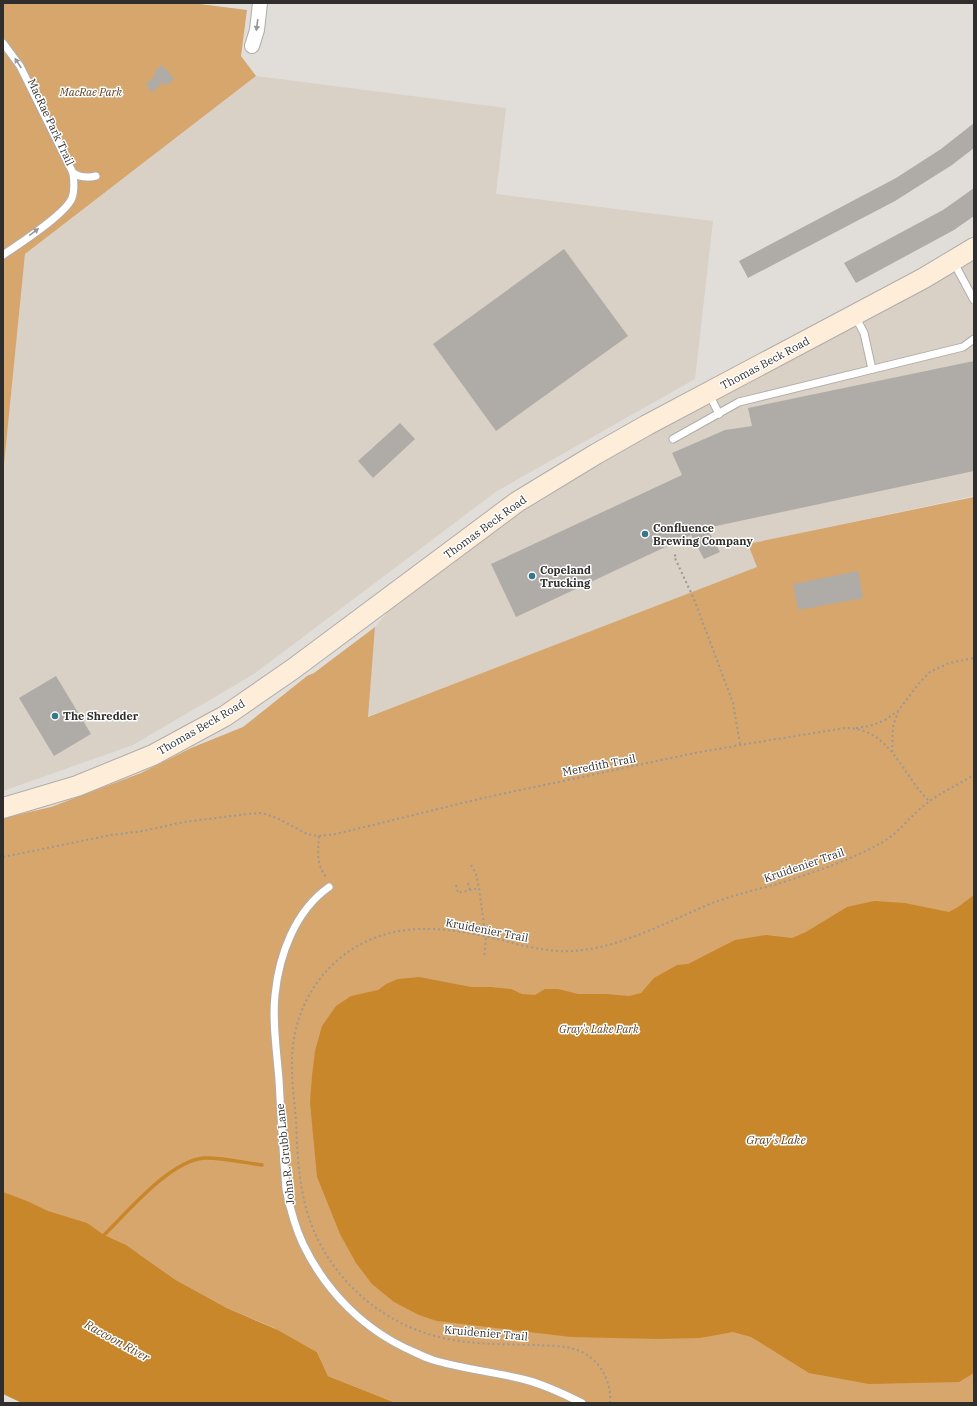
<svg xmlns="http://www.w3.org/2000/svg" width="977" height="1406" font-family="'IBM Plex Serif',serif">
	<style>
		.built { fill: #d9d0c6 }
		.green { fill: #d6a66d }
		.water { fill: #c9872c }
		.lines { fill: none; stroke-linecap: round; stroke-linejoin: round }
		.stream { stroke: #c9872c; stroke-width: 3.5 }
		.building { fill: #afaca8 }
		.service-casing { stroke: #b1ada9; stroke-width: 9 }
		.minor-casing { stroke: #b1ada9; stroke-width: 16 }
		.secondary-casing { stroke: #b1ada9; stroke-width: 22 }
		.path { stroke: #9b9995; stroke-width: 2; stroke-dasharray: 2 3; stroke-linecap: butt }
		.service { stroke: #fff; stroke-width: 7 }
		.minor { stroke: #fff; stroke-width: 14 }
		.secondary { stroke: #fdedd9; stroke-width: 20 }
		.oneway { fill: #979696 }
		.poi-dot { fill: #36778a; stroke: #fff; stroke-width: 1.5 }
		.labels { text-anchor: middle; stroke-width: 3; stroke-linejoin: round; paint-order: stroke }
		.park-label { font-size: 11px; font-style: italic; fill: #5a3e1b; stroke: #fff }
		.street-label { font-size: 11px; fill: #2f2e2c; stroke: #fff }
		.poi-label { font-size: 11px; font-weight: bold; fill: #2f2e2c; stroke: #fff; text-anchor: start }
		.water-label { font-size: 12px; font-style: italic; fill: #5f4320; stroke: #fff }
	</style>
	<rect width="100%" height="100%" fill="#e1deda"/>
	<g class="built">
		<path d="M256 76 506 108 496 194 713 221 695 379 497 491 254 674 133 745 3 791V475L25 254Z"/>
		<path d="M974 248V496L749 544 758 567 367 717 375 627 417 577 517 502Z"/>
	</g>
	<g class="green">
		<path d="M3 3H192L247 10 241 56 256 76 25 254 3 475Z"/>
		<path d="M974 497V1403H396L328 1376 317 1352 274 1328 227 1308 176 1280 139 1254 3 1196V818L51 807 141 773 191 748 243 727 307 676 314 673 375 627 368 717 757 567 748 544Z"/>
	</g>
	<g class="water">
		<path d="M974 895V1373L959 1382 869 1384 809 1373 751 1337 733 1332 700 1338 658 1339 571 1337 437 1321 419 1315 394 1302 372 1284 356 1263 340 1234 317 1177 310 1102 312 1076 315 1051 322 1026 336 1006 351 996 378 990 386 984 398 979 419 977 471 987H491L511 989 522 994 535 995 545 989H558L578 994H606L629 996 641 993 654 978 677 965 688 964 735 940 766 935 792 938 806 932 847 907 874 901 905 903 949 912 958 907Z"/>
		<path d="M3 1192 27 1201 48 1211 87 1223 104 1235 126 1245 176 1280 227 1308 278 1330 317 1352 328 1376 396 1403H22L3 1394Z"/>
	</g>
	<g class="lines">
		<path class="stream" d="M101 1238C126 1214 169 1161 204 1158 220 1157 246 1163 262 1165"/>
	</g>
	<g class="building">
		<path d="M162 65 174 79 166 86 163 82 152 93 146 84 156 75 154 72Z"/>
		<path d="M974 123V148L952 165 895 201 748 278 739 261 896 178 941 149Z"/>
		<path d="M974 188V216L954 230 856 283 844 263 943 210Z"/>
		<path d="M564 249 628 336 496 431 433 344Z"/>
		<path d="M974 361V471L707 528 720 552 704 559 691 535 516 617 491 564 682 475 672 453 725 430 752 426 748 408Z"/>
		<path d="M400 423 415 439 373 478 358 461Z"/>
		<path d="M858 571 863 598 798 610 793 584Z"/>
		<path d="M56 676 91 734 54 756 19 698Z"/>
	</g>
	<g class="lines">
		<defs>
			<g id="service">
				<path d="M3 43 20 66 73 173C74 181 75 190 72 198 66 214 19 244 3 255"/>
				<path d="M73 173C81 178 88 178 96 176"/>
				<path d="M953 261 974 300"/>
				<path d="M855 316 864 333 872 369"/>
				<path d="M709 394 719 414"/>
				<path d="M673 439 739 402 963 347 974 339"/>
				<path d="M329 887C295 911 279 955 275 995 272 1022 277 1053 279 1080 281 1116 283 1152 286 1189 290 1208 295 1227 303 1244 326 1292 365 1331 414 1352 420 1355 427 1358 433 1360 463 1369 496 1372 526 1380 545 1385 564 1394 582 1403"/>
			</g>
			<path id="minor" d="M252 46 257 30 260 3"/>
			<path id="secondary" d="M3 808 77 786 153 755 225 716 293 669 517 502 596 454 647 425 924 278 974 248"/>
		</defs>
		<use href="#service" class="service-casing"/>
		<use href="#minor" class="minor-casing"/>
		<use href="#secondary" class="secondary-casing"/>
		<g class="path">
			<path d="M676 555 674 556 694 599 733 703 740 744"/>
			<path d="M856 728 870 726 885 720 898 711 920 682 930 672 949 663 974 658"/>
			<path d="M892 752 893 727 898 712"/>
			<path d="M319 836C318 854 316 863 327 879"/>
			<path d="M3 857 111 835 143 831 184 822 248 814 262 813 277 818 307 834 319 836 336 834 483 798 690 754 740 745 845 728C891 728 901 774 929 801"/>
			<path d="M471 865 476 874 479 888 486 940 484 957"/>
			<path d="M468 883 470 890"/>
			<path d="M456 885 458 893 479 888"/>
			<path d="M610 1403C612 1380 598 1357 577 1350 564 1345 549 1346 536 1345 507 1344 477 1345 448 1339 376 1325 317 1268 303 1195 298 1171 297 1145 296 1121 294 1094 289 1066 294 1039 301 994 331 955 374 938 416 922 459 930 501 940 527 947 555 954 582 950 624 946 675 918 715 902 735 895 754 890 774 885 809 874 849 861 881 843 899 833 911 815 927 803 940 793 959 784 974 775"/>
		</g>
		<use href="#service" class="service"/>
		<use href="#minor" class="minor"/>
		<use href="#secondary" class="secondary"/>
	</g>
	<defs><path id="oneway-solid" d="M-6-.8H1V-3.2L6.5 0L1 3.2V.8H-6Z"/></defs>
	<g class="oneway">
		<use href="#oneway-solid" transform="translate(257 25) rotate(98)"/>
		<use href="#oneway-solid" transform="translate(18 63) rotate(-123)"/>
		<use href="#oneway-solid" transform="translate(34 232) rotate(-37)"/>
	</g>
	<g class="poi-dot">
		<circle cx="645" cy="534" r="4"/>
		<circle cx="532" cy="576" r="4"/>
		<circle cx="55" cy="716" r="4"/>
	</g>
	<g class="labels">
		<g class="park-label">
			<text x="91" y="96">MacRae Park</text>
			<text x="599" y="1033">Gray's Lake Park</text>
		</g>
		<g class="street-label">
			<text transform="translate(51 122) rotate(65)" y="4">MacRae Park Trail</text>
			<text transform="translate(765 363) rotate(-28)" y="4">Thomas Beck Road</text>
			<text transform="translate(485 527) rotate(-36)" y="4">Thomas Beck Road</text>
			<text transform="translate(201 727) rotate(-30)" y="4">Thomas Beck Road</text>
			<text transform="translate(599 765) rotate(-11)" y="4">Meredith Trail</text>
			<text transform="translate(804 865) rotate(-19)" y="4">Kruidenier Trail</text>
			<text transform="translate(487 930) rotate(11)" y="4">Kruidenier Trail</text>
			<text transform="translate(285 1154) rotate(-96)" y="4">John R. Grubb Lane</text>
			<text transform="translate(486 1333) rotate(5)" y="4">Kruidenier Trail</text>
		</g>
		<g class="poi-label">
			<text x="653" y="532">Confluence<tspan x="653" dy="13">Brewing Company</tspan></text>
			<text x="540" y="574">Copeland<tspan x="540" dy="13">Trucking</tspan></text>
			<text x="63" y="720">The Shredder</text>
		</g>
		<g class="water-label">
			<text x="776" y="1144">Gray's Lake</text>
			<text transform="translate(117 1341) rotate(29)" y="4">Raccoon River</text>
		</g>
	</g>
	<rect width="977" height="1406" fill="none" stroke="#2f2e2c" stroke-width="8"/>
</svg>
